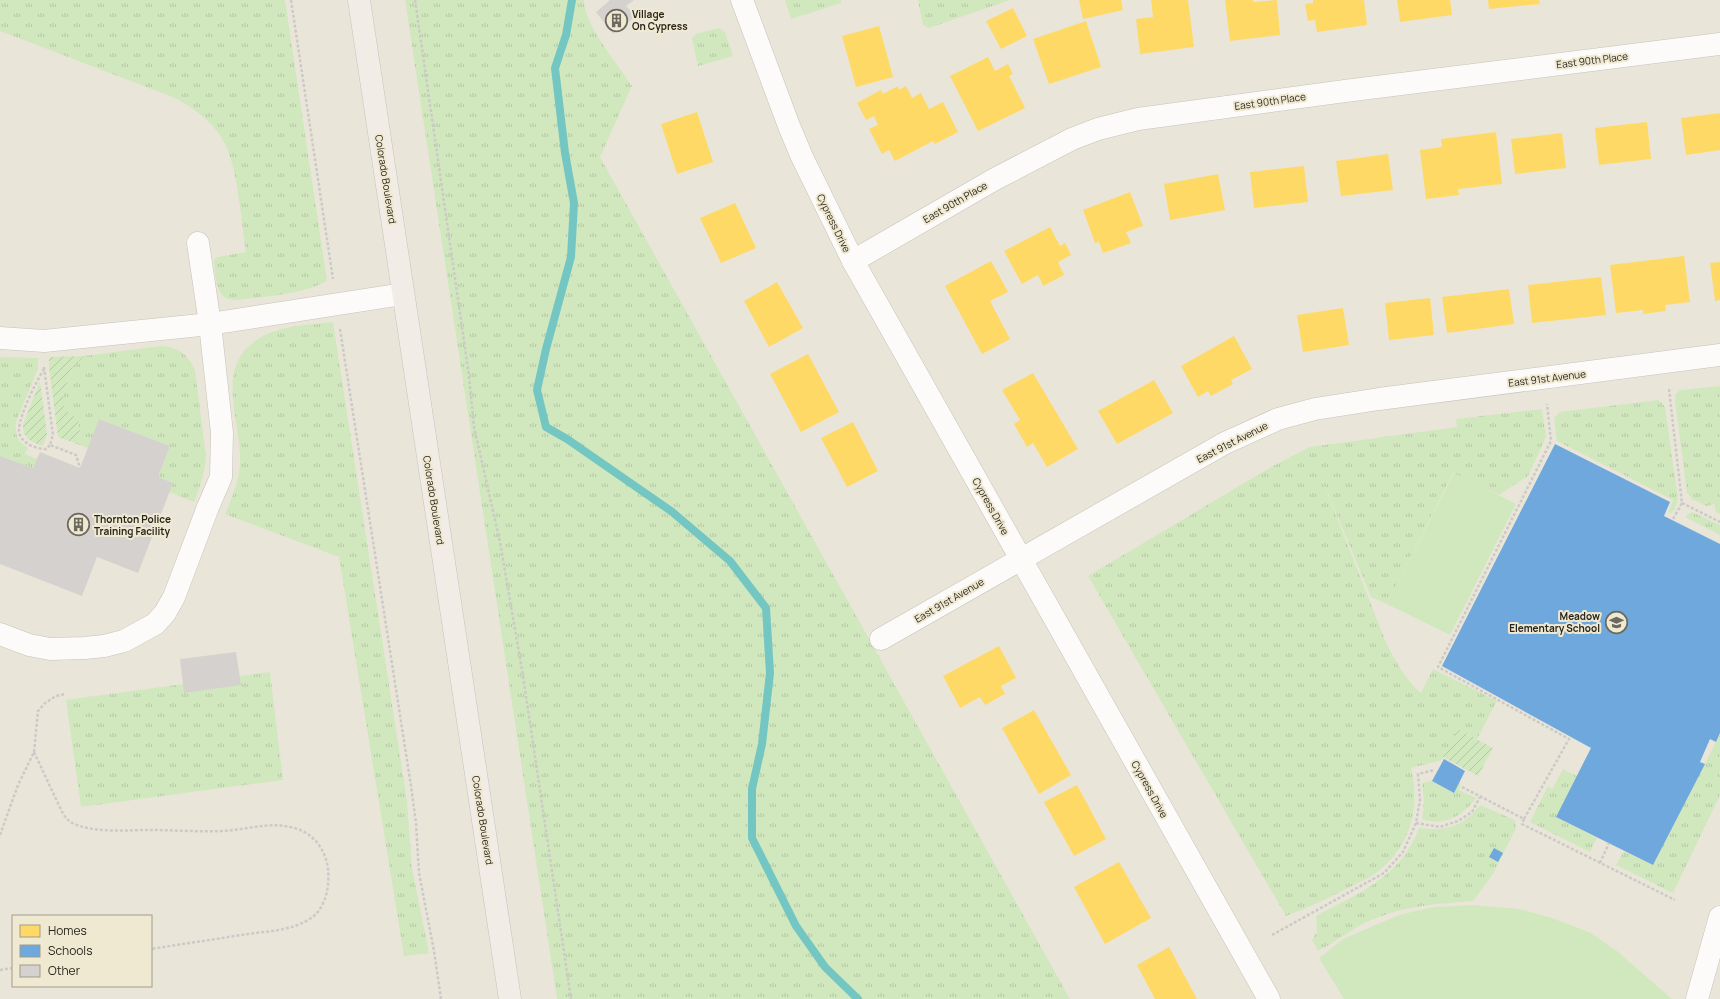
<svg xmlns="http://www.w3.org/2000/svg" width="1720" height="999" font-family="Manrope,sans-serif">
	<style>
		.grass { fill: url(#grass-tufts) }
		.garden { fill: url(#garden-furrows) }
		.pitch { fill: #d1e8be }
		.homes { fill: #ffd966 }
		.schools { fill: #6fa8dc }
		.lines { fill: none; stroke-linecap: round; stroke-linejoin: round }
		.stream { stroke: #74c6c2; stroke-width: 8 }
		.building { fill: #d5d1ce }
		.minor-casing { stroke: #c5c2b9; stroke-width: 23 }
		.major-casing { stroke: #c4c2bc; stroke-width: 23 }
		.path { stroke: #cccac7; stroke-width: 2.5; stroke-dasharray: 3 2; stroke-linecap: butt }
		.minor { stroke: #fcfbf9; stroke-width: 22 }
		.major { stroke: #f2ece7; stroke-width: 22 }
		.labels { text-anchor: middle; stroke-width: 4; stroke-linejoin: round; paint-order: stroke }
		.poi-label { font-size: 10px; font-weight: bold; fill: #28251d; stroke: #f0e9d2; text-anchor: start }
		.street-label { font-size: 10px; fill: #28251d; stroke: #f0e9d2 }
	</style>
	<defs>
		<pattern id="grass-tufts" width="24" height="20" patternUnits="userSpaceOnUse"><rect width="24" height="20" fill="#d1e8be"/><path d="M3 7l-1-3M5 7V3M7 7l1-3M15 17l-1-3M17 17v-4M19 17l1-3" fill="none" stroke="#b3c7a3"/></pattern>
		<pattern id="garden-furrows" width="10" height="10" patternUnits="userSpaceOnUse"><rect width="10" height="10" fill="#d1e8be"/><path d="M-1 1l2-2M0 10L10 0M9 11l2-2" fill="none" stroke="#b3c7a3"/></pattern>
	</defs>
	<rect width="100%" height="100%" fill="#e9e6d9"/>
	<g class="grass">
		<path d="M0 0H285L327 281C300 295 268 296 238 300 235 300 231 300 228 299 215 295 215 271 214 260L217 257 246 252C241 221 238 168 224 142 213 122 194 108 175 98L0 31Z"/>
		<path d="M405 0H584C584 25 618 64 632 86L600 157 1070 999H557Z"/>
		<path d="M785 0H841V3L791 19Z"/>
		<path d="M918 0H1010L929 28 923 25Z"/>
		<path d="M719 28 725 32 733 56 698 66 692 38 696 34Z"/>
		<path d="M333 322 407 801 412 868 429 953 404 956 339 557 225 514C232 498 239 482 240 464 242 419 210 362 265 335 285 325 311 325 333 322Z"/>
		<path d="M161 346C178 347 188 354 195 370L206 456C205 473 200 486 194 502L169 492 173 483 158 477 170 446 99 419 88 448 77 444 80 432 78 419 67 411 63 405V396L72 368 77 361 84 356Z"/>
		<path d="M0 357 38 358V369L16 422C15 435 17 441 28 448L25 454 37 459 33 468 0 456Z"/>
		<path d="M1720 386V514L1716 512 1714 504 1706 506 1692 499 1687 493 1675 401 1676 394 1680 390Z"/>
		<path d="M1659 400 1665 407 1678 499 1675 509 1671 513H1668L1673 500 1557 441 1554 419 1559 412Z"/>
		<path d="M1542 409 1546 437 1528 476 1499 495 1453 473 1387 604 1371 597 1322 479 1385 640C1394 659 1405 679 1421 693L1433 669 1497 701 1477 739 1458 729 1442 760 1411 768C1421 807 1410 848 1377 872 1371 877 1363 880 1356 884 1333 896 1310 907 1286 916L1088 576 1271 467 1310 447 1457 427 1456 419Z"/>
		<path d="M1692 512 1720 525V535L1685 517 1688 514Z"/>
		<path d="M270 672 283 780 81 807 66 700Z"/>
		<path d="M1720 734V795L1673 893 1616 865 1624 851 1653 865Z"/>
		<path d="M1563 769 1577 776 1556 817 1597 838 1590 852 1530 822 1548 786 1552 789Z"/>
		<path d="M1432 781 1453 793 1459 782 1461 783 1459 790 1476 798C1463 816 1444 827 1422 819L1424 802 1422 783Z"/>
		<path d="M1480 805 1515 820 1516 828 1493 874 1473 901C1433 904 1393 907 1357 927 1344 935 1331 944 1318 951L1312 940 1317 932 1316 916C1360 892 1400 878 1419 828 1447 831 1461 828 1480 805Z"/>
	</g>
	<g class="garden">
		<path d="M84 356 72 368 63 396V405L67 411 78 419 80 432 77 444 58 437 49 367V357Z"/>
		<path d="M40 381 47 434 43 446C31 442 22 438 23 424Z"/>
		<path d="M1458 729 1493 748 1478 776 1443 757Z"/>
	</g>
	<g class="pitch">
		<path d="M1454 473 1516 504 1450 635 1387 604Z"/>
		<path d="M1472 905 1519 909 1552 918 1589 932 1617 951 1672 999H1344L1319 958 1343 939 1399 915 1433 907Z"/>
	</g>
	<g class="homes">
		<path d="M1079 0H1121L1123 10 1083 19Z"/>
		<path d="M1151 0H1188L1194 47 1140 54 1136 19 1153 17Z"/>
		<path d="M1225 0H1253V2L1277 0 1280 35 1230 41Z"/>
		<path d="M1313 0H1364L1367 25 1317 32 1315 20 1308 21 1305 4 1313 3Z"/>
		<path d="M1397 0H1450L1452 15 1400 22Z"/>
		<path d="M1488 0H1539L1540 4 1489 9Z"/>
		<path d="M1013 8 1027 36 1001 49 986 21Z"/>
		<path d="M1086 21 1101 67 1049 84 1033 39Z"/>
		<path d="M879 26 893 77 856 87 842 36Z"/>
		<path d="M988 57 995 71 1008 64 1013 74 1009 76 1025 108 978 131 950 76Z"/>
		<path d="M898 86 899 90 906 86 912 98 921 93 929 109 943 102 958 132 935 144 933 141 895 161 889 150 882 154 869 129 878 125 874 116 866 120 857 103 881 90 883 94Z"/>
		<path d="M697 112 713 162 677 174 661 124Z"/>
		<path d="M1720 113V150L1686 155 1681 118Z"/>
		<path d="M1647 122 1651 159 1599 165 1595 128Z"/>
		<path d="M1496 132 1502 184 1458 189 1459 195 1426 199 1420 150 1442 147 1441 139Z"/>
		<path d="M1562 133 1566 168 1515 174 1511 139Z"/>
		<path d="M1388 154 1393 190 1341 196 1336 161Z"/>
		<path d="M1304 166 1308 202 1254 208 1250 172Z"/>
		<path d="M1218 174 1225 210 1170 220 1164 184Z"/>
		<path d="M1130 192 1143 226 1126 232 1131 243 1103 253 1099 242 1095 243 1083 210Z"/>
		<path d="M735 203 756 248 721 263 700 218Z"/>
		<path d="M1050 227 1060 246 1065 243 1071 255 1058 262 1064 275 1043 286 1038 275 1022 284 1004 251Z"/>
		<path d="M1684 256 1690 302 1665 305 1666 311 1643 314V310L1616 313 1610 265Z"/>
		<path d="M991 261 1008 292 990 301 1010 339 982 354 945 286Z"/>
		<path d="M1720 262V300L1715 301 1710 263Z"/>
		<path d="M1601 277 1606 315 1532 323 1528 285Z"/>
		<path d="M777 282 803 328 769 347 744 301Z"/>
		<path d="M1509 289 1514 324 1447 333 1442 297Z"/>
		<path d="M1430 298 1434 335 1389 340 1385 303Z"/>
		<path d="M1343 308 1349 345 1303 352 1297 315Z"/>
		<path d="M1234 336 1252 369 1231 380 1233 384 1211 396 1208 391 1198 397 1181 366Z"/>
		<path d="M808 354 839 412 801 432 770 374Z"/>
		<path d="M1033 373 1078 449 1047 467 1033 443 1027 447 1014 424 1020 420 1002 390Z"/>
		<path d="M1154 380 1173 413 1117 444 1098 411Z"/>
		<path d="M853 422 878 471 847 487 821 438Z"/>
		<path d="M999 646 1016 678 1001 686 1005 694 985 705 980 697 960 708 943 676Z"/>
		<path d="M1034 710 1071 775 1039 794 1002 728Z"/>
		<path d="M1077 785 1106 839 1074 856 1044 802Z"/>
		<path d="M1119 862 1151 918 1105 944 1074 887Z"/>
		<path d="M1169 947 1197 999H1155L1137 965Z"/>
	</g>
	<g class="schools">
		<path d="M1555 444 1670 502 1664 516 1720 544V733L1716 742 1710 739 1700 762 1705 764 1653 865 1556 817 1591 748 1442 666Z"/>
		<path d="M1444 759 1465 771 1454 793 1432 781Z"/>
		<path d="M1494 848 1503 853 1498 862 1489 857Z"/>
	</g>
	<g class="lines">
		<path class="stream" d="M572 0 566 35 555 68 565 153 574 203 571 257 546 349 537 390 546 427 567 439 671 511 730 561 766 608 770 673 762 744 752 789V838L796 926 825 967 858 999"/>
	</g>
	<g class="building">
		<path d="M610 0H634L626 6 636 16 613 34 596 12Z"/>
		<path d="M99 419 170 446 158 477 173 483 138 573 97 557 82 596 0 564V456L33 468 40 452 80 468Z"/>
		<path d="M236 652 241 685 184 693 180 659Z"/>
	</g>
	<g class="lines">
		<defs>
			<g id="minor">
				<path d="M742 0 789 126 802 157 853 261 1269 999"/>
				<path d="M853 261 995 179 1072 139 1098 129 1138 119 1345 91 1720 44"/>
				<path d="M0 338 44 341 210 324 403 294"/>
				<path d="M0 634 29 645 50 649 85 648 104 646 124 641 155 624 165 613 174 597 208 507 221 477 222 433 210 324 198 243"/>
				<path d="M881 639 1225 443 1278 419 1315 409 1379 399 1720 355"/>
				<path d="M1697 999 1720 917"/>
			</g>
			<path id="major" d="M359 0 510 999"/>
		</defs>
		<use href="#minor" class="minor-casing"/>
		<use href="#major" class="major-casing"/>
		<g class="path">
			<path d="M291 0 333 279"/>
			<path d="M415 0 469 376 474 427 500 542 523 676 571 999"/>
			<path d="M340 329 411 786 416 823 419 873 434 951 441 999"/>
			<path d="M44 367 53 435 50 445 76 455 80 468"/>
			<path d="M44 369C36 382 20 414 19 429 18 442 35 449 46 449L50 445"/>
			<path d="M1669 389 1682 503 1673 519"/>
			<path d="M1682 503 1720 522"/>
			<path d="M34 752 63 814C67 819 70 823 77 825 99 833 126 830 149 830 173 830 198 832 222 831 246 830 269 821 294 828 311 832 323 846 327 863 331 880 327 908 311 918 291 932 264 931 241 935 211 940 181 944 151 949"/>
			<path d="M1462 787 1524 819 1569 739 1438 667 1551 441 1547 404"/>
			<path d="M1524 819 1522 824 1675 900"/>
			<path d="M1416 823 1440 827 1458 821 1472 812 1480 797"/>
			<path d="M0 835 18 785 34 752 38 711 45 703 56 696 65 694"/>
			<path d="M1600 863 1609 843"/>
			<path d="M1272 935 1384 873 1403 852 1416 823 1420 800 1418 774 1434 770"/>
			<path d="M0 970 13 968"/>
		</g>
		<use href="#minor" class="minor"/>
		<use href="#major" class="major"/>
	</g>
	<defs>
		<symbol id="building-ring" viewBox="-11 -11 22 22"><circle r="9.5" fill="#f0e9d2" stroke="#6c695f" stroke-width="1.5"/><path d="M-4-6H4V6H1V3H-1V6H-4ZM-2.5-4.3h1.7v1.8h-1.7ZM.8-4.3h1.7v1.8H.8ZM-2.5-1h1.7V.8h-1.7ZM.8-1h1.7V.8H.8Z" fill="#6c695f"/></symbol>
		<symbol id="school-ring" viewBox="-11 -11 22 22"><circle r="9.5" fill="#f0e9d2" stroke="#6c695f" stroke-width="1.5"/><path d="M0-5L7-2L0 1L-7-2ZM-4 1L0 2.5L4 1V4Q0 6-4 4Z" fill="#6c695f"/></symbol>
	</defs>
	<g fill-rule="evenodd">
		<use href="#building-ring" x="604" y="8" width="25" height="25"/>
		<use href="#building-ring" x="66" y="512" width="25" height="25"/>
		<use href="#school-ring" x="1604" y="610" width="25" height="25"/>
	</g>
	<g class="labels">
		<g class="poi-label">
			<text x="632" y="18">Village<tspan x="632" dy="12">On Cypress</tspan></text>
			<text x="94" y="523">Thornton Police<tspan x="94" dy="12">Training Facility</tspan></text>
			<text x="1600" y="620" text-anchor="end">Meadow<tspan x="1600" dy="12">Elementary School</tspan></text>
		</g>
		<g class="street-label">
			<text transform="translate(1592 60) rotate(-7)" y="4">East 90th Place</text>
			<text transform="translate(1270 101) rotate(-8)" y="4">East 90th Place</text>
			<text transform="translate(386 179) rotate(81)" y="4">Colorado Boulevard</text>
			<text transform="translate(955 202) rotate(-30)" y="4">East 90th Place</text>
			<text transform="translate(834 223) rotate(64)" y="4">Cypress Drive</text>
			<text transform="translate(1547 378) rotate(-7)" y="4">East 91st Avenue</text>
			<text transform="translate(1232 442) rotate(-27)" y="4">East 91st Avenue</text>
			<text transform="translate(434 500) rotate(81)" y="4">Colorado Boulevard</text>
			<text transform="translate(991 506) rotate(61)" y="4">Cypress Drive</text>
			<text transform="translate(949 600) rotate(-30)" y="4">East 91st Avenue</text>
			<text transform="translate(1150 789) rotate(61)" y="4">Cypress Drive</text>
			<text transform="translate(483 820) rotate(81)" y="4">Colorado Boulevard</text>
		</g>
	</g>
	<rect x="12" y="915" width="140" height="72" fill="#f0e9d2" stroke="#a09b8a"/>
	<rect x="20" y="925" width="20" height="12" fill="#ffd966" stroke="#a09b8a"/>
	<text x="48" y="935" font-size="12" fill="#28251d">Homes</text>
	<rect x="20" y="945" width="20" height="12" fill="#6fa8dc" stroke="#a09b8a"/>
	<text x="48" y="955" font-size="12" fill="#28251d">Schools</text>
	<rect x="20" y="965" width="20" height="12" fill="#d5d1ce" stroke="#a09b8a"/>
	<text x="48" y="975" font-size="12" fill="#28251d">Other</text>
</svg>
